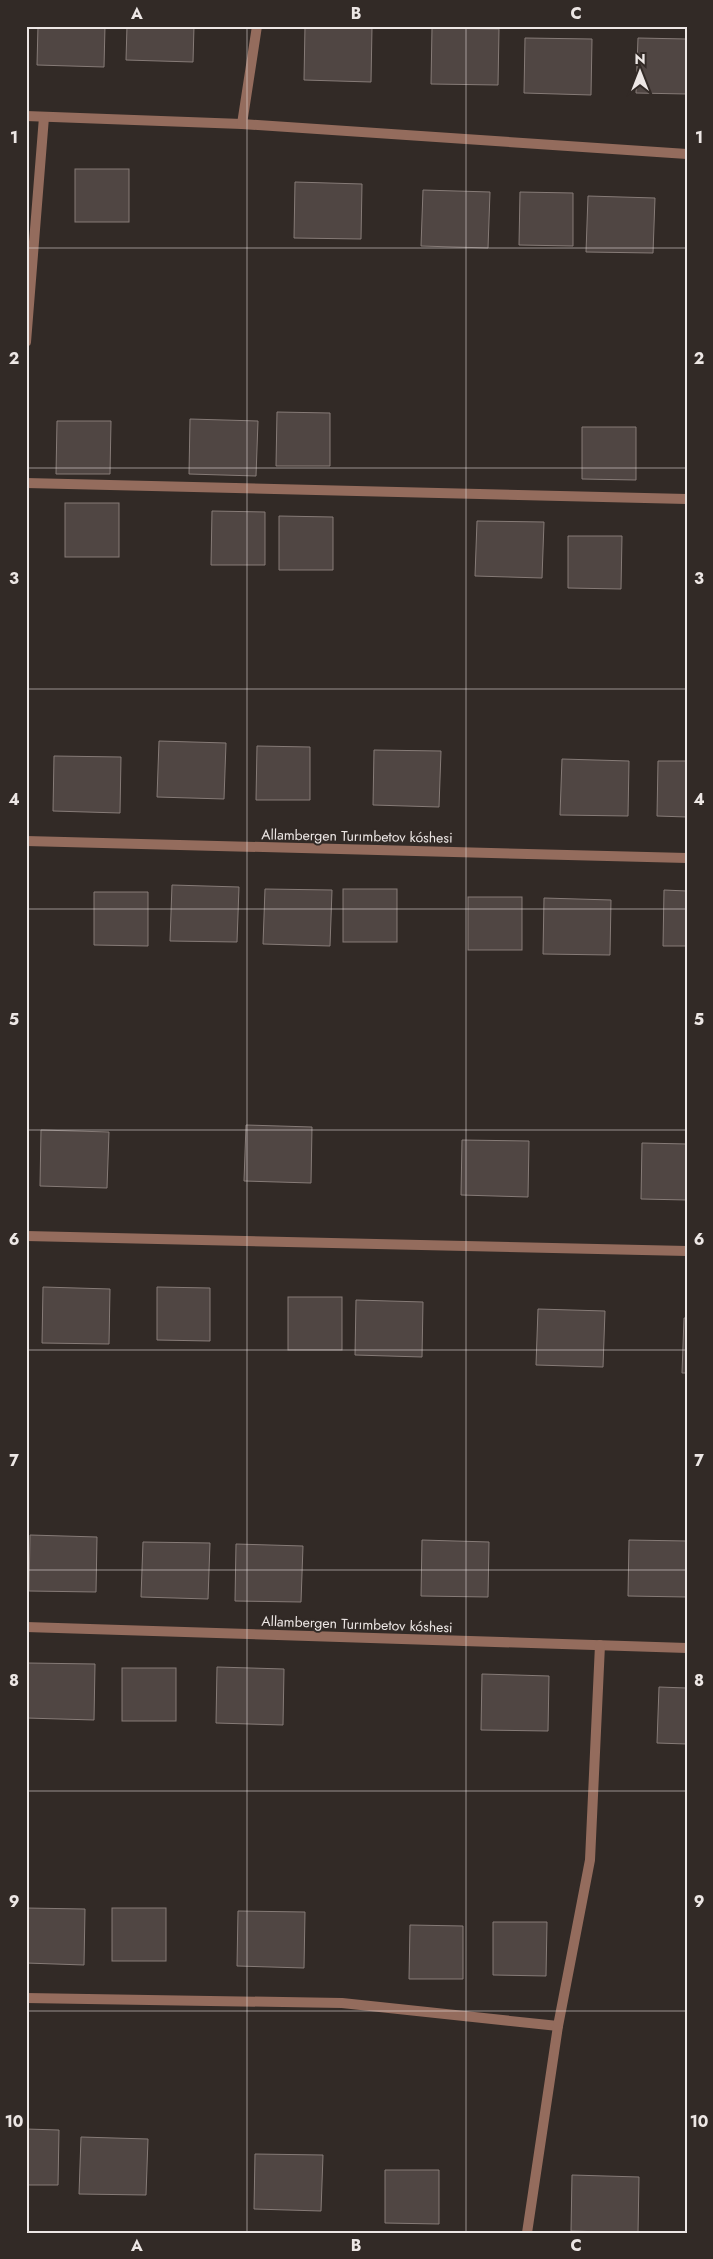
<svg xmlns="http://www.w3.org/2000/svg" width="713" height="2259" font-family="Jost,sans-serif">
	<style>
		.building { fill: #504643; stroke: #867b77 }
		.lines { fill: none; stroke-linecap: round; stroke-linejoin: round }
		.street { stroke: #946c5d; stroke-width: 10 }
		.grid { fill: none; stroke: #ede7e5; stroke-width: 1; stroke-opacity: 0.55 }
		.labels { text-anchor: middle; stroke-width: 4; stroke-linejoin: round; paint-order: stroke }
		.street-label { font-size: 14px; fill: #ede7e5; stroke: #322a26 }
		.neatline { fill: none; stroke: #ede7e5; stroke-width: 2 }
		.grid-label { font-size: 16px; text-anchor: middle; font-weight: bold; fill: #ede7e5 }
	</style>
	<rect width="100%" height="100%" fill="#322a26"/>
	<g class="building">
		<path d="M38 26H105L104 67 37 65Z"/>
		<path d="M127 26H194L193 62 126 60Z"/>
		<path d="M305 26 372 27 371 82 304 80Z"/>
		<path d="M432 28 499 29 498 85 431 84Z"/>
		<path d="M525 38 592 39 591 95 524 93Z"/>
		<path d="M638 38 687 39V94L636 93Z"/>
		<rect x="75" y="169" width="54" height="53"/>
		<path d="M295 182 362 184 361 239 294 238Z"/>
		<path d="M423 190 490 192 488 248 421 246Z"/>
		<path d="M520 192 573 193V246L519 245Z"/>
		<path d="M588 196 655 198 653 253 586 252Z"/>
		<path d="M277 412 330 413V466H276Z"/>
		<path d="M190 419 258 421 256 476 189 474Z"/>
		<path d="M57 421H111L110 474H56Z"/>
		<path d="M582 427H636V480L582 479Z"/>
		<rect x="65" y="503" width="54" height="54"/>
		<path d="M212 511 265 512V565H211Z"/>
		<path d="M279 516 333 517V570H279Z"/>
		<path d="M477 521 544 522 542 578 475 576Z"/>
		<path d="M568 536H622L621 589 568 588Z"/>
		<path d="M159 741 226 743 224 799 157 797Z"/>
		<path d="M257 746 310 747V800H256Z"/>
		<path d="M374 750 441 751 439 807 373 805Z"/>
		<path d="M54 756 121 757 120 813 53 811Z"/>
		<path d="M562 759 629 761 628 816 560 815Z"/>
		<path d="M658 761H687V817L657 816Z"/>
		<path d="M172 885 239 887 237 942 170 941Z"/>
		<path d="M265 889 332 890 330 946 263 944Z"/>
		<rect x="343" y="889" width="54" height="53"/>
		<path d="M664 890 687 891V946H663Z"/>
		<path d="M94 892H148V946L94 945Z"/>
		<rect x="468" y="897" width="54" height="53"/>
		<path d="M544 898 611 900 610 955 543 954Z"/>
		<path d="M246 1125 312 1127 311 1183 244 1181Z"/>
		<path d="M41 1130 109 1132 107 1188 40 1186Z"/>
		<path d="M462 1140 529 1141 528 1197 461 1195Z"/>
		<path d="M642 1143 687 1144V1200L641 1199Z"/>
		<path d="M43 1287 110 1289 109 1344 42 1343Z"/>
		<path d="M157 1287 210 1288V1341L157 1340Z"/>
		<rect x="288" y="1297" width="54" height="53"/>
		<path d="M356 1300 423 1302 422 1357 355 1355Z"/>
		<path d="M538 1309 605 1311 603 1367 536 1365Z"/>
		<path d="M684 1318H687V1373H682Z"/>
		<path d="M30 1535 97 1537 96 1592 29 1591Z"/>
		<path d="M422 1540 489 1542 488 1597 421 1596Z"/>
		<path d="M629 1540 687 1541V1597L628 1596Z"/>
		<path d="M143 1542 210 1543 208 1599 141 1597Z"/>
		<path d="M236 1544 303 1546 301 1602 235 1601Z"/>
		<path d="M28 1663 95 1664 94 1720 26 1718Z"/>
		<path d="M217 1667 284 1669 283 1725 216 1723Z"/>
		<rect x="122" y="1668" width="54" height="53"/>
		<path d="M482 1674 549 1676 548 1731 481 1730Z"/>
		<path d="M659 1687 687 1688V1744L657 1743Z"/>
		<path d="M26 1908 85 1909 84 1965 26 1963Z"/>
		<rect x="112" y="1908" width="54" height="53"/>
		<path d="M238 1911 305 1912 304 1968 237 1966Z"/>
		<path d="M493 1922H547L546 1976 493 1975Z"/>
		<path d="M410 1925 463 1926V1979H409Z"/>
		<path d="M26 2129 59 2130 58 2185H26Z"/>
		<path d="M81 2137 148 2139 146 2195 79 2194Z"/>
		<path d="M255 2154 323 2155 321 2211 254 2209Z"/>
		<path d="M385 2170H439V2224L385 2223Z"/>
		<path d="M572 2175 639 2177 638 2233 571 2231Z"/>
	</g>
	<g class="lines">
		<g class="street">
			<path d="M26 116 242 124 687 154"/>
			<path d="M242 124 257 26"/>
			<path d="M26 342 44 117"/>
			<path d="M26 483 687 499"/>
			<path d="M26 841 687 858"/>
			<path d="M26 1236 687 1251"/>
			<path d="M26 1627 687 1648"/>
			<path d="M26 1998 342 2003 558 2026"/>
			<path d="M527 2233 558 2026 590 1860 600 1645"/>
		</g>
	</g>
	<path class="grid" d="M247 26V2233M466 26V2233M26 248H687M26 468H687M26 689H687M26 909H687M26 1130H687M26 1350H687M26 1570H687M26 1791H687M26 2011H687"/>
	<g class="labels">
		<g class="street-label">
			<text transform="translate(357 836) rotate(1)" y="5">Allambergen Turımbetov kóshesi</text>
			<text transform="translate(357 1624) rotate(2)" y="5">Allambergen Turımbetov kóshesi</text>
		</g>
	</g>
	<rect width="713" height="2259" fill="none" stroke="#322a26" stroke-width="55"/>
	<g transform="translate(640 72)" stroke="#322a26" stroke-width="4" paint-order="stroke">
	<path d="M0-4L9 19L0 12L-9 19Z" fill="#ede7e5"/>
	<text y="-8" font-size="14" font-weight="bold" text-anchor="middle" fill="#ede7e5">N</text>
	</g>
	<rect x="28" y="28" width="658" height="2204" class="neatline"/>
	<g class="grid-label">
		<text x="137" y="19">A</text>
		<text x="356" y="19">B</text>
		<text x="576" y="19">C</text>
		<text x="14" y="143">1</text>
		<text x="699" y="143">1</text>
		<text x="14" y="364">2</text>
		<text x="699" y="364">2</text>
		<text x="14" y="584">3</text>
		<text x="699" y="584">3</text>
		<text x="14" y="805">4</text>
		<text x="699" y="805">4</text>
		<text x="14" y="1025">5</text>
		<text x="699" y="1025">5</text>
		<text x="14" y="1245">6</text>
		<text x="699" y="1245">6</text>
		<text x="14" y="1466">7</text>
		<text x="699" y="1466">7</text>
		<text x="14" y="1686">8</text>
		<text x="699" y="1686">8</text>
		<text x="14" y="1907">9</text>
		<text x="699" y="1907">9</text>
		<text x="14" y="2127">10</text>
		<text x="699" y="2127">10</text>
		<text x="137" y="2251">A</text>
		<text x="356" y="2251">B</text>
		<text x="576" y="2251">C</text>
	</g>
</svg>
